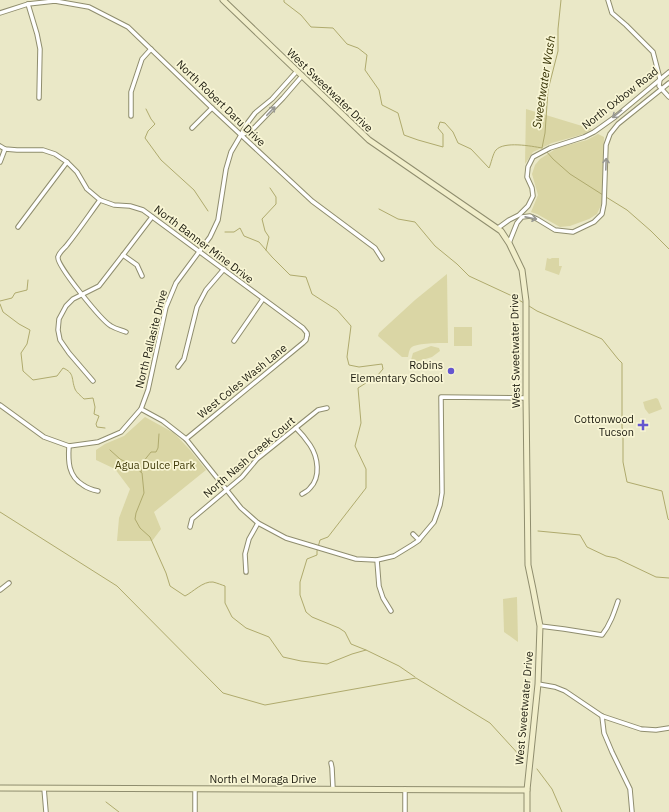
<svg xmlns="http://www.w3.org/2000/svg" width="669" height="812" font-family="'IBM Plex Sans',sans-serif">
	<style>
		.green { fill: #dad6a5 }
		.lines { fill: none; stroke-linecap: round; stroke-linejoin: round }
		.stream { stroke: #afaa6d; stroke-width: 1 }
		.street-casing { stroke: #8f8d6e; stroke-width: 5.5 }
		.secondary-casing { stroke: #8f8d6e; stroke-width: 7 }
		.street { stroke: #fff; stroke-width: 3.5 }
		.secondary { stroke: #f1eeca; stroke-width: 5 }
		.oneway { stroke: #989893 }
		.poi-dot { fill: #6556cf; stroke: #f8f5d4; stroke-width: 1.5 }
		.labels { text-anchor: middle; stroke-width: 3.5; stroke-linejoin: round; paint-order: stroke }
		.street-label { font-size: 11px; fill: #1b1a0e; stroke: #f8f5d4 }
		.poi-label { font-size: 11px; fill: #1b1a0e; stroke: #f8f5d4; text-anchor: end }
		.park-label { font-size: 11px; fill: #403b09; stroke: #f8f5d4 }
		.water-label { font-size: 12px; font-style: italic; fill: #332f00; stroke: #f8f5d4 }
	</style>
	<rect width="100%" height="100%" fill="#eae8c7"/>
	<g class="green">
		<path d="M526 109 592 129 584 134 552 143 533 152 525 164Z"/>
		<path d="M598 134 604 137 602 203 597 214 589 219 570 226 560 227 537 214 531 212 538 195 532 174 535 165 540 159 557 148 587 140Z"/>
		<path d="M547 258 550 259 552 258H559V266H562L559 275 545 270Z"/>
		<path d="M447 274 448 343C441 343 417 343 412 347 409 349 409 353 408 357H402L378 336 379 333 415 300Z"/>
		<rect x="454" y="327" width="18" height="19"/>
		<path d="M431 346 439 348 440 351 432 357 412 363 411 360 413 353Z"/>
		<path d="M656 398 658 399 662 409 649 414 645 409 643 402Z"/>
		<path d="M145 417 174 433 190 450 206 470 154 512 161 529 152 541H117L119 518 130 489 115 469 96 460V450L105 444 124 436Z"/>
		<path d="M517 597 518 642 504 632 503 599Z"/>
	</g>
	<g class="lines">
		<g class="stream">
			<path d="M284 0V2L301 15 311 27 333 28 347 44 358 48 367 55 365 70 379 90 382 105 398 113 404 135 418 140 443 147V134L438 128 440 122 445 123 453 132 458 143 471 149 489 168C491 164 493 153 496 150 504 141 531 146 542 148"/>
			<path d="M146 109 151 119 155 124 148 131 145 138 161 160 194 190 208 211"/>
			<path d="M542 148 545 133 548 90 558 51V29L561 0"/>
			<path d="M546 151 553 159 570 174 603 195"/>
			<path d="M606 197 627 210 651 231 669 249"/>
			<path d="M379 209 398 219 415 222 435 246 457 264 469 276 510 295 524 303"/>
			<path d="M225 232H234L240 228 244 236 259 242 272 257 290 275 306 277 312 294 337 310 351 326 347 357 349 365 359 367 382 364 383 369 377 376 358 388 361 423 355 446 366 469V488L328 537 320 540 317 551V555L307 559 300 582V595L306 612 312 617 339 628 345 632 351 644 366 650"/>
			<path d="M266 250 269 237 265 231 262 219 276 204V197L270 188"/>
			<path d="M0 301 12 298 15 293 27 290 28 280"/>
			<path d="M0 304 3 312 19 324 30 330 27 344 21 353 23 371 33 380 57 376 63 368C75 373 71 379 75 389 76 392 81 396 84 399L93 398 95 407 94 414 99 416 96 424 97 427 105 428"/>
			<path d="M529 306 537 311 602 339 618 359 622 363V427L623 434"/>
			<path d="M623 438V462L627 482 662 491 668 519 669 520"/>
			<path d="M110 450 120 459 135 467 142 473 144 493 136 513 135 519 140 528 150 537 166 573 170 586 185 596C193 592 203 581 213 582 217 583 222 585 225 586V603L232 617 246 628 269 637 283 657 301 661 327 664 352 654 366 650 399 666 415 677"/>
			<path d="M141 472 143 462 151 452H156L158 448 159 434"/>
			<path d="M0 512 117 586 223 693 265 705 416 678 490 723 522 758"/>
			<path d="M538 531 580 535 587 547 606 556 616 558 656 577 669 578"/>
			<path d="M537 769 552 789 562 812"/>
			<path d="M106 802 119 812"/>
		</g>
		<defs>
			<g id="street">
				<path d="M608 0 612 13 626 25 653 52 660 79 659 86 669 97"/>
				<path d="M28 4 37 34 40 49 39 98"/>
				<path d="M0 13 28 4 55 1 89 7 128 27 212 108 312 201 375 248 382 259"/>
				<path d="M131 116V92L142 59 151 49"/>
				<path d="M192 128 212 108"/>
				<path d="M242 135 254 128 283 98 302 76"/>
				<path d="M0 146 5 149 17 150H43L55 154 67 162 77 172 87 189 100 200 114 205 130 206 143 210 303 328 307 333V335"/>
				<path d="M0 162 5 149"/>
				<path d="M100 200C89 215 79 230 67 245 65 248 59 252 58 257 56 265 102 321 111 326 116 329 121 330 126 332"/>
				<path d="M18 227 67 162"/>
				<path d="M498 228 509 220 519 215 528 206 533 196 532 188 527 177 528 167 533 157 550 148 584 137 594 132 615 117 669 72"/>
				<path d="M509 243 517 223 522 217 530 216 537 219 555 230 573 232 594 222 602 214 604 204 606 145 610 134 618 124 669 83"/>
				<path d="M123 255 137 265 142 276"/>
				<path d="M234 341 263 299"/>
				<path d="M178 367 184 359 197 307 206 290 224 269"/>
				<path d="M93 381 69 353 60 340 58 330 59 319 66 306 73 299 99 286 123 255 152 217"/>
				<path d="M0 405 44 437 69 446 98 442 121 432 141 409 148 390 166 307 176 283 210 237 218 220 226 169 231 152 241 135 246 125 255 113 272 99 297 71"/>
				<path d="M141 409 163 421 186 439 241 508 258 523 286 538 356 559 377 560 394 556 412 545 418 541 434 522 440 505 442 493 441 397 526 398"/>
				<path d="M296 428C301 433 306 439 310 445 318 457 321 477 310 488 308 491 305 492 302 494"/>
				<path d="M186 439 303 343 306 340 307 335"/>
				<path d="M69 446C68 461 68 476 83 485 87 488 93 490 98 491"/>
				<path d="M190 527 192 519 242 477 257 459 318 410 327 408"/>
				<path d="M413 534 419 540"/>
				<path d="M377 560 379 586 383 598 391 611"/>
				<path d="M246 572 245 554 249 539 258 523"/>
				<path d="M0 590 9 583"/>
				<path d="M540 626 564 629 602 635C610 625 614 613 618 601"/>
				<path d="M538 684 555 687 565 691 602 716 641 729 656 730 669 728"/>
				<path d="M602 716 604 733 612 752 630 789 632 812"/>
				<path d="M331 763 332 768 333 789"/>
				<path d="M44 788 46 812"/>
				<path d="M195 812V789"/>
				<path d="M405 812V789"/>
			</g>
			<g id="secondary">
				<path d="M223 0 369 140 501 231 509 243 522 270 526 301V398L528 565 533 589 540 626 538 684 527 790V812"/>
				<path d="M0 788 527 790"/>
			</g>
		</defs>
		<use href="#street" class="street-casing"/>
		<use href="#secondary" class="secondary-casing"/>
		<use href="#street" class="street"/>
		<use href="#secondary" class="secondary"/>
	</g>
	<defs><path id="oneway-shaft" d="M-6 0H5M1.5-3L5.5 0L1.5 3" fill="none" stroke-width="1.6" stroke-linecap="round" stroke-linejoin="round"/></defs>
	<g class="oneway">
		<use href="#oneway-shaft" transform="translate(271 111) rotate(-46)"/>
		<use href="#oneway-shaft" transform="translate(617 114) rotate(141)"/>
		<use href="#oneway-shaft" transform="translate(606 164) rotate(-88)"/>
		<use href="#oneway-shaft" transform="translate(531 218) rotate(11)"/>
	</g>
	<g class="poi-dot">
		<circle cx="451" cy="371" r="4"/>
		<path d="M641 419h4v4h4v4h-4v4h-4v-4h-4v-4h4z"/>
	</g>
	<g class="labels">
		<g class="street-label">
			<text transform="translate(330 90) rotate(44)" y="4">West Sweetwater Drive</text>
			<text transform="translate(620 98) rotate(-38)" y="4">North Oxbow Road</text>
			<text transform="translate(221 103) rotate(44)" y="4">North Robert Daru Drive</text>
			<text transform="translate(204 244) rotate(37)" y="4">North Banner Mine Drive</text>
			<text transform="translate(151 339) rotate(-76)" y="4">North Pallasite Drive</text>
			<text transform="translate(515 351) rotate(-91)" y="4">West Sweetwater Drive</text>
			<text transform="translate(242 381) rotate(-39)" y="4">West Coles Wash Lane</text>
			<text transform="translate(249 457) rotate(-41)" y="4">North Nash Creek Court</text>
			<text transform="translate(524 708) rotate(-85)" y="4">West Sweetwater Drive</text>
			<text x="263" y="783">North el Moraga Drive</text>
		</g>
		<g class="poi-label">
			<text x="443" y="369">Robins<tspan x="443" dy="13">Elementary School</tspan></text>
			<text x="634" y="423">Cottonwood<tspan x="634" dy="13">Tucson</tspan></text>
		</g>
		<g class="park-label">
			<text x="155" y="469">Agua Dulce Park</text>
		</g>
		<g class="water-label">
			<text transform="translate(544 82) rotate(-81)" y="4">Sweetwater Wash</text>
		</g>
	</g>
</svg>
